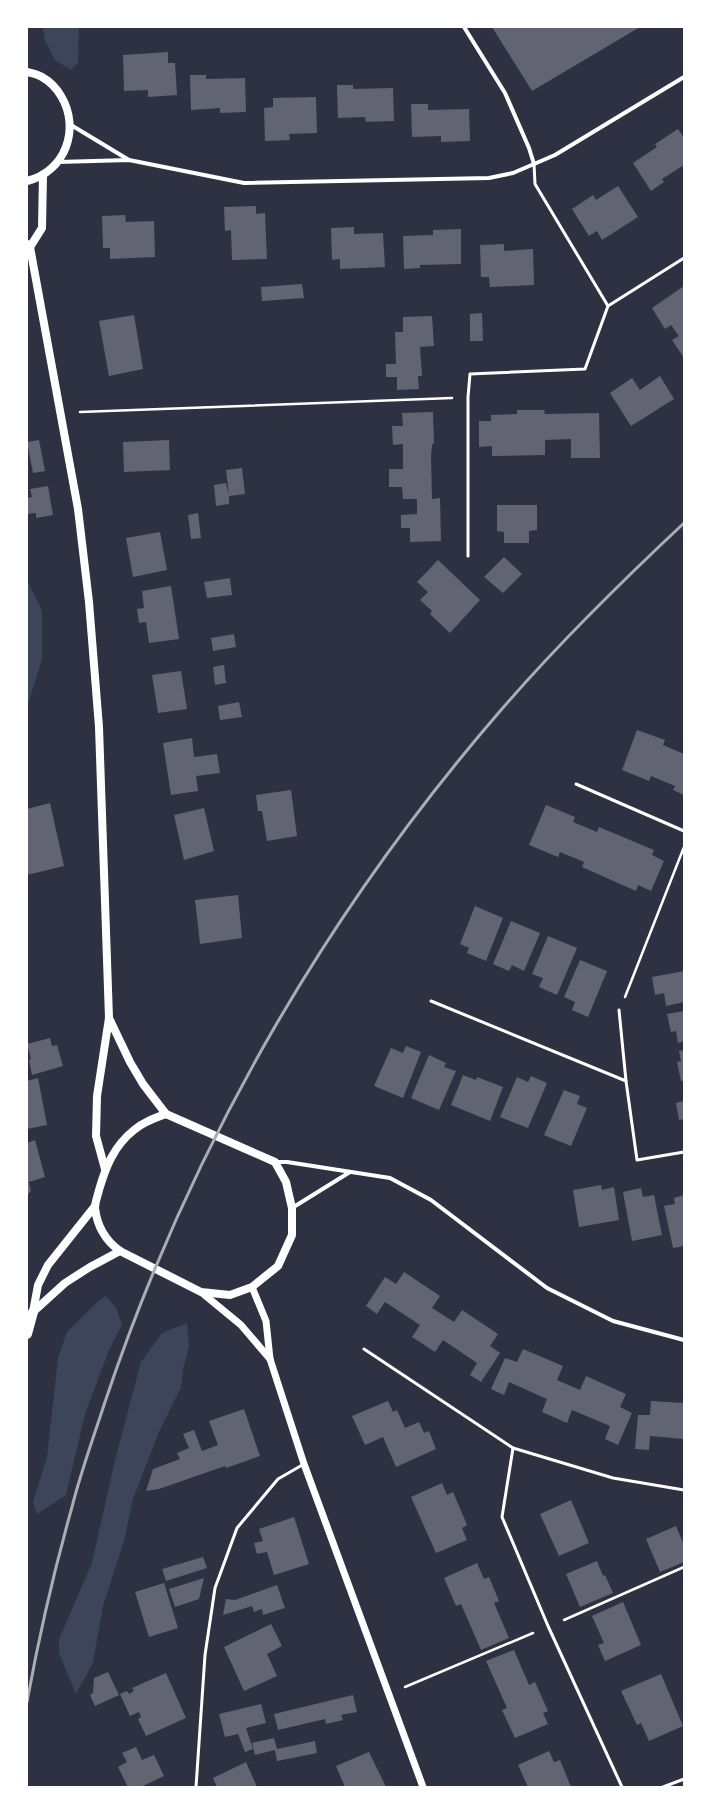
<svg xmlns="http://www.w3.org/2000/svg" width="711" height="1814" font-family="'Roboto Serif',serif">
	<style>
		.green { fill: #3c4559 }
		.building { fill: #626471 }
		.lines { fill: none; stroke-linecap: round; stroke-linejoin: round }
		.path { stroke: #fff; stroke-width: 2.5 }
		.service { stroke: #fff; stroke-width: 3 }
		.minor { stroke: #fff; stroke-width: 4 }
		.tertiary { stroke: #fff; stroke-width: 7 }
		.secondary { stroke: #fff; stroke-width: 8 }
		.primary { stroke: #fff; stroke-width: 10 }
		.rail { stroke: #abadb3; stroke-width: 3 }
	</style>
	<rect width="100%" height="100%" fill="#2d3142"/>
	<g class="green">
		<path d="M43 27H79L78 62 71 70 55 60 45 40Z"/>
		<path d="M27 579 42 611V659L27 708Z"/>
		<path d="M106 1296 116 1308 122 1325 109 1350 85 1414 66 1495 37 1514 33 1502 47 1457 58 1358 67 1332 97 1302Z"/>
		<path d="M187 1323 189 1346 183 1370 181 1387 159 1432 133 1499 124 1541 103 1606 93 1663 76 1694 59 1653V1639L92 1563 115 1460 141 1362 162 1333Z"/>
	</g>
	<g class="building">
		<path d="M492 27H640L532 91Z"/>
		<path d="M168 52V63H175L177 95 148 97V90L124 91 123 55Z"/>
		<path d="M190 75H206V79L245 78 246 112 220 113V108L191 110Z"/>
		<path d="M337 85H353V89L393 88 394 121 366 122 365 117 338 118Z"/>
		<path d="M316 97 317 133 289 134 290 140 265 141 264 108 273 107V98Z"/>
		<path d="M411 104H428V110L469 109 470 141 441 142V136L412 137Z"/>
		<path d="M678 129 684 138V165L662 179 664 182 651 191 633 163 657 147 655 144Z"/>
		<path d="M618 186 638 217 602 240 597 231 589 236 572 209 593 195 596 200Z"/>
		<path d="M256 206V214L265 213 267 259 232 260 231 230 225 231 224 207Z"/>
		<path d="M125 215 126 222 154 221 155 257 110 259V248H103L102 216Z"/>
		<path d="M354 227V234L383 233 385 267 340 269V259L332 260 331 228Z"/>
		<path d="M461 229V264L420 265V268L404 269 403 236 433 235V230Z"/>
		<path d="M504 244V251L533 249 534 285 490 287 489 277H481L480 245Z"/>
		<path d="M302 284 304 298 262 301 261 287Z"/>
		<path d="M684 286V358L672 340 679 336 671 325 665 329 652 308Z"/>
		<path d="M482 313 483 341H470V314Z"/>
		<path d="M134 315 143 369 109 376 99 321Z"/>
		<path d="M432 316 434 346 420 347 422 376H418L419 389 397 390V377H386V364H396L395 332H403V317Z"/>
		<path d="M660 376 674 399 631 426 610 393 632 378 640 390Z"/>
		<path d="M517 410H544L545 414 599 413 600 458H571V439L545 440V455L492 456V446L479 447V421H491V415L517 414Z"/>
		<path d="M433 412 434 443 432 445 431 456 432 499 440 498 441 541 410 542V528H401V515L417 514V499H403L402 487H389V469H403V444L393 445 392 426H403L402 413Z"/>
		<path d="M39 440 45 471 33 473 27 442Z"/>
		<path d="M169 440 170 470 124 472 123 442Z"/>
		<path d="M242 468 245 494 229 496V504L216 506 214 485 226 483 229 495 226 470Z"/>
		<path d="M48 486 53 515 36 518V513L27 514V498L32 497 30 489Z"/>
		<path d="M497 505H537V530L529 531V543H504V532L497 531Z"/>
		<path d="M198 513 201 538 191 539 188 515Z"/>
		<path d="M160 532 167 570 133 577 126 538Z"/>
		<path d="M504 557 522 574 503 593 484 577Z"/>
		<path d="M438 560 480 600 450 633 430 614 432 611 420 600 428 592 417 582Z"/>
		<path d="M230 578 232 595 207 598 204 582Z"/>
		<path d="M171 586 179 639 149 643 146 622 139 623 137 609 144 608 142 591Z"/>
		<path d="M234 634 236 647 213 651 211 638Z"/>
		<path d="M224 665 226 683 215 685 213 667Z"/>
		<path d="M181 671 187 709 158 713 152 675Z"/>
		<path d="M239 702 242 717 220 720 218 706Z"/>
		<path d="M637 730 665 740 663 745 684 754V795L673 790 675 786 651 776 649 781 622 770Z"/>
		<path d="M192 738 194 757 217 754 220 773 196 776 198 791 171 795 163 743Z"/>
		<path d="M291 790 297 836 267 841 262 811H258L256 795Z"/>
		<path d="M50 803 64 866 27 875V809Z"/>
		<path d="M546 805 575 817 573 822 597 832 599 827 654 850 652 855 664 861 651 891 638 885 636 891 582 867 584 862 560 852 558 857 529 845Z"/>
		<path d="M204 808 214 851 184 860 174 815Z"/>
		<path d="M238 895 242 938 200 944 195 900Z"/>
		<path d="M475 906 503 918 486 961 467 953 469 948 460 944Z"/>
		<path d="M511 921 540 933 524 971 512 965 509 971 493 964Z"/>
		<path d="M548 936 577 948 557 995 539 987 543 978 532 974Z"/>
		<path d="M580 960 607 971 588 1017 572 1010 575 1002 564 997Z"/>
		<path d="M684 971V1002L666 1006 664 993 655 995 652 977Z"/>
		<path d="M684 1011V1041L678 1043 676 1031 671 1032 667 1014Z"/>
		<path d="M50 1038 52 1046 57 1045 63 1066 32 1075 29 1060 31 1059 27 1044Z"/>
		<path d="M406 1046 421 1052 403 1098 374 1086 391 1048 403 1053Z"/>
		<path d="M684 1050V1081H681L677 1062 681 1061 679 1051Z"/>
		<path d="M429 1055 446 1063 444 1067 456 1071 439 1110 411 1098Z"/>
		<path d="M463 1075 476 1080 477 1077 503 1087 490 1121 451 1105Z"/>
		<path d="M531 1076 547 1083 528 1128 500 1117 517 1077 528 1082Z"/>
		<path d="M38 1078 47 1125 27 1129V1081Z"/>
		<path d="M564 1090 580 1096 577 1104 587 1108 571 1146 544 1135Z"/>
		<path d="M684 1101V1119L679 1120 676 1103Z"/>
		<path d="M35 1140 45 1177 29 1182 31 1191 27 1195V1143Z"/>
		<path d="M601 1185 602 1190 614 1187 619 1220 579 1227 573 1190Z"/>
		<path d="M641 1188 643 1197 654 1195 662 1235 632 1241 623 1192Z"/>
		<path d="M684 1195V1246L673 1248 664 1206 675 1204 674 1198Z"/>
		<path d="M404 1272 440 1296 432 1308 454 1322 462 1310 498 1334 490 1346 500 1353 481 1382 470 1375 477 1363 443 1340 435 1352 412 1337 420 1325 385 1302 377 1314 366 1306 385 1277 396 1284Z"/>
		<path d="M523 1349 563 1366 557 1380 580 1390 586 1376 626 1394 620 1407 632 1413 618 1445 605 1439 610 1426 572 1410 567 1423 542 1412 547 1399 509 1382 504 1395 491 1389 505 1358 517 1362Z"/>
		<path d="M388 1401 393 1412 397 1410 405 1428 419 1422 424 1433 429 1431 436 1449 396 1467 383 1437 365 1445 352 1416Z"/>
		<path d="M651 1401 684 1403V1439L650 1436 649 1450 635 1449 638 1415H650Z"/>
		<path d="M244 1409 260 1456 226 1468 225 1466 159 1489 146 1491 153 1469 180 1459 177 1453 189 1448 183 1434 194 1430 202 1451 218 1445 209 1421Z"/>
		<path d="M442 1483 447 1495 453 1492 467 1525 462 1528 467 1540 436 1553 411 1497Z"/>
		<path d="M571 1500 589 1543 559 1556 540 1514Z"/>
		<path d="M294 1517 309 1564 274 1575 267 1552 257 1554 254 1543 263 1541 259 1529Z"/>
		<path d="M676 1526 684 1545V1562L660 1572 646 1539Z"/>
		<path d="M203 1557 207 1568 166 1581 162 1569Z"/>
		<path d="M597 1561 603 1576 605 1575 613 1593 580 1607 566 1574Z"/>
		<path d="M477 1563 484 1579 489 1577 499 1601 494 1603 509 1638 481 1650 461 1604 456 1606 444 1578Z"/>
		<path d="M204 1578 199 1599 175 1607 169 1589Z"/>
		<path d="M164 1583 178 1628 149 1637 135 1592Z"/>
		<path d="M277 1585 285 1608 263 1615 262 1609 254 1612 252 1606 223 1615 226 1599 235 1600Z"/>
		<path d="M623 1602 641 1645 605 1661 598 1645 604 1643 592 1616Z"/>
		<path d="M271 1624 282 1646 267 1654 277 1676 244 1691 224 1647Z"/>
		<path d="M514 1650 529 1685 535 1682 548 1711 543 1713 548 1724 515 1738 502 1710 507 1708 486 1661Z"/>
		<path d="M108 1672 119 1695 95 1706 90 1695 93 1693 94 1678Z"/>
		<path d="M166 1673 186 1718 146 1736 138 1719 141 1717 139 1712 130 1716 120 1694 127 1691 129 1694 134 1691 132 1688Z"/>
		<path d="M661 1674 683 1726 649 1741 641 1723 637 1725 621 1691Z"/>
		<path d="M353 1695 357 1712 341 1715 343 1720 326 1724 325 1719 278 1730 274 1714Z"/>
		<path d="M261 1704 266 1723 246 1728 253 1749 245 1752 238 1734 225 1737 219 1714Z"/>
		<path d="M274 1738 277 1749 315 1741 317 1753 277 1761 275 1750 255 1755 252 1743Z"/>
		<path d="M136 1747 142 1760 154 1755 164 1776 141 1787H128L118 1767 127 1762 122 1753Z"/>
		<path d="M549 1751 554 1762 560 1760 571 1787H528L518 1765Z"/>
		<path d="M369 1752 386 1787H345L336 1766Z"/>
		<path d="M246 1762 257 1787H217L213 1778Z"/>
	</g>
	<g class="lines">
		<g class="path">
			<path d="M80 412 452 398"/>
			<path d="M625 997 684 847"/>
			<path d="M564 1620 684 1567"/>
			<path d="M405 1687 533 1633"/>
		</g>
		<g class="service">
			<path d="M608 306 684 258"/>
			<path d="M468 556V397L470 374 585 369 608 306 535 184 534 164"/>
			<path d="M576 784 684 831"/>
			<path d="M431 1001 626 1081 637 1160 684 1152"/>
			<path d="M619 1010 626 1081"/>
			<path d="M364 1349 513 1448 613 1478 684 1490"/>
			<path d="M513 1448 502 1517 548 1626 622 1787"/>
			<path d="M196 1787 205 1655 215 1588 237 1528 278 1479 304 1464"/>
			<path d="M663 1787 684 1779"/>
		</g>
		<g class="minor">
			<path d="M464 27 505 93 529 148 534 164"/>
			<path d="M71 125 129 160"/>
			<path d="M58 162 129 160 244 183 489 178 513 173 555 155 684 77"/>
			<path d="M276 1162H287L390 1178 431 1200 547 1288 613 1321 684 1340"/>
			<path d="M292 1208 350 1172"/>
		</g>
		<g class="tertiary">
			<path d="M252 1287 266 1321 270 1359 304 1464 423 1787"/>
			<path d="M201 1292 241 1325 270 1359"/>
		</g>
		<g class="secondary">
			<path d="M27 72C32 73 37 74 42 77 49 81 57 89 61 96 81 129 65 172 27 181"/>
			<path d="M27 244 30 247 78 509 89 602 99 727 109 1018 97 1096 96 1136 105 1169"/>
			<path d="M30 247 42 228 43 175"/>
			<path d="M109 1018 130 1062 143 1084 166 1114"/>
			<path d="M166 1114 275 1162 286 1182 292 1208V1235L278 1266 252 1287 230 1295 201 1292 120 1251C106 1241 97 1226 95 1208 95 1202 98 1195 99 1190 106 1166 114 1146 134 1130 143 1122 155 1118 166 1114Z"/>
			<path d="M33 1312 38 1285 48 1265 95 1206"/>
			<path d="M33 1312 65 1283 90 1267 120 1251"/>
		</g>
		<path class="primary" d="M27 1334 33 1312"/>
		<path class="rail" d="M27 1702C39 1636 54 1571 72 1507 81 1471 94 1436 105 1402 190 1148 326 912 501 710 558 644 620 583 684 523"/>
	</g>
	<rect width="711" height="1814" fill="none" stroke="#ffffff" stroke-width="56"/>
</svg>
